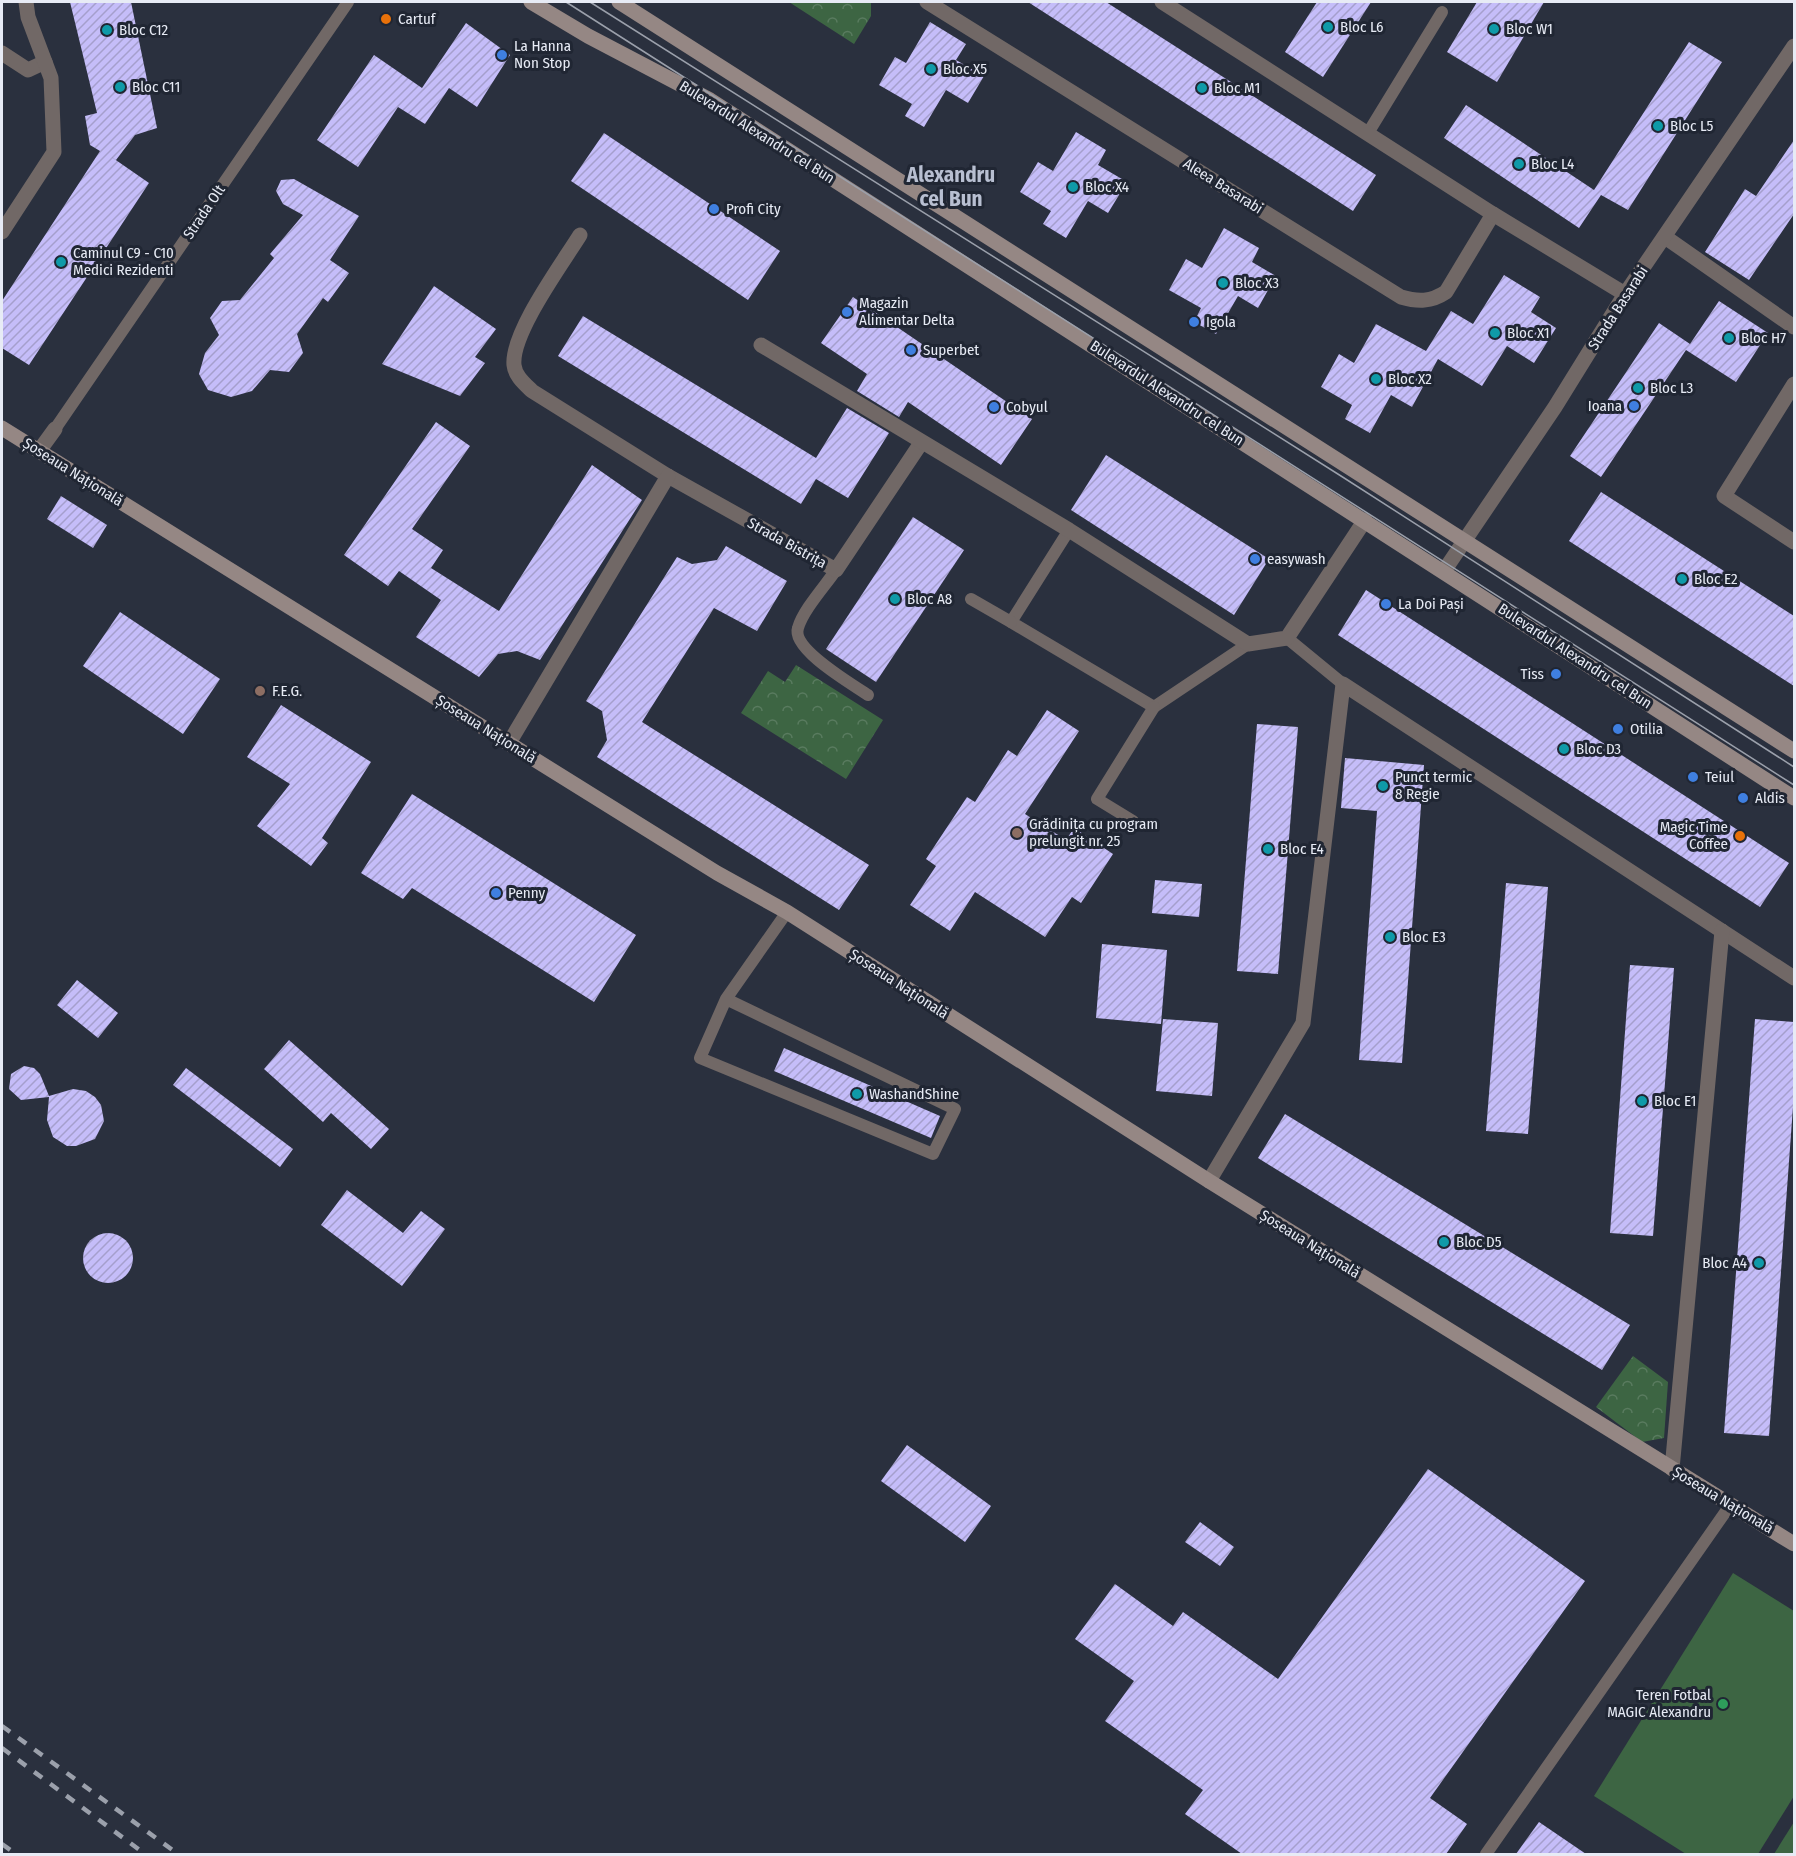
<svg xmlns="http://www.w3.org/2000/svg" width="1796" height="1856" font-family="'Fira Sans Condensed',sans-serif">
	<style>
		.park { fill: url(#park-crowns) }
		.garden { fill: #3d6543 }
		.building { fill: url(#building-hatch) }
		.lines { fill: none; stroke-linecap: round; stroke-linejoin: round }
		.lane { stroke: #716866; stroke-width: 12 }
		.street { stroke: #716866; stroke-width: 15 }
		.secondary { stroke: #958784; stroke-width: 15 }
		.tram { stroke: #9ba0ab; stroke-width: 1.5 }
		.rail { stroke: #9ba0ab; stroke-width: 4.5; stroke-dasharray: 10 10; stroke-linecap: butt }
		.food-dot { fill: #e8710a; stroke: #202633; stroke-width: 2 }
		.culture-dot { fill: #0f9aa8; stroke: #202633; stroke-width: 2 }
		.shop-dot { fill: #3f7fe0; stroke: #202633; stroke-width: 2 }
		.education-dot { fill: #8d6e63; stroke: #202633; stroke-width: 2 }
		.leisure-dot { fill: #2e9e5b; stroke: #202633; stroke-width: 2 }
		.labels { text-anchor: middle; stroke-width: 6; stroke-linejoin: round; paint-order: stroke }
		.poi-label { font-size: 15px; fill: #e7ebf5; stroke: #202633; text-anchor: start }
		.street-label { font-size: 15px; fill: #e7ebf5; stroke: #202633 }
		.district-label { font-size: 21px; font-weight: bold; fill: #b8bfd1; stroke: #202633 }
	</style>
	<defs>
		<pattern id="park-crowns" width="20" height="18" patternUnits="userSpaceOnUse" patternTransform="scale(1.5)"><rect width="20" height="18" fill="#3d6543"/><path d="M2 6a3 3 0 1 1 6 0M12 15a3 3 0 1 1 6 0" fill="none" stroke="#597b5f"/></pattern>
		<pattern id="building-hatch" width="6" height="6" patternUnits="userSpaceOnUse" patternTransform="scale(1.5)"><rect width="6" height="6" fill="#c5bdf9"/><path d="M-1 1l2-2M0 6l6-6M5 7l2-2" fill="none" stroke="#a59fcd"/></pattern>
	</defs>
	<rect width="100%" height="100%" fill="#2a303e"/>
	<g class="park">
		<path d="M789 2H871V16L854 44Z"/>
		<path d="M796 665 883 720 846 779 741 713 768 671 785 682Z"/>
		<path d="M1633 1356 1668 1382 1664 1438 1642 1442 1596 1407Z"/>
	</g>
	<g class="garden">
		<path d="M1733 1573 1794 1611V1796L1758 1854H1686L1594 1796Z"/>
		<path d="M1794 1822V1854H1774Z"/>
	</g>
	<g class="building">
		<path d="M70 2H131L157 128 135 135 116 160 110 156 149 183 29 365 2 348V301L100 151 90 145 85 116 97 113Z"/>
		<path d="M1028 2H1106L1376 175 1353 211Z"/>
		<path d="M1317 2H1371L1323 77 1285 52Z"/>
		<path d="M1477 2H1544L1497 82 1447 52Z"/>
		<path d="M930 22 966 44 956 60 984 76 968 103 946 90 924 127 905 116 912 104 879 85 895 57 906 63Z"/>
		<path d="M466 23 510 55 477 107 449 88 425 124 398 107 358 167 317 140 374 55 422 88Z"/>
		<path d="M1689 42 1722 62 1628 210 1601 195 1579 228 1444 138 1466 105 1594 190Z"/>
		<path d="M1076 132 1106 150 1098 165 1127 182 1108 213 1088 201 1066 238 1043 224 1051 211 1020 192 1038 162 1053 171Z"/>
		<path d="M604 133 780 251 748 300 571 181Z"/>
		<path d="M1794 140V214L1749 280 1705 252 1745 189 1756 196Z"/>
		<path d="M294 179 359 216 330 260 349 273 328 302 323 298 297 334 303 353 289 372 270 370 252 391 231 397 208 390 199 374 205 353 219 335 210 318 222 301 240 300 274 258 270 254 303 215 283 204 276 191 281 180Z"/>
		<path d="M1224 228 1259 248 1252 262 1276 276 1258 308 1238 296 1216 334 1194 322 1201 308 1169 290 1186 259 1202 268Z"/>
		<path d="M1504 275 1540 297 1531 312 1556 328 1534 363 1507 346 1482 386 1438 359 1412 407 1391 395 1370 433 1345 419 1352 405 1321 387 1339 354 1354 363 1376 324 1426 351 1451 311 1473 324Z"/>
		<path d="M434 286 496 329 475 357 485 363 460 396 382 364Z"/>
		<path d="M853 297 1032 419 1001 465 908 402 899 417 857 391 867 374 821 343Z"/>
		<path d="M1719 301 1768 333 1736 382 1686 350 1601 477 1570 456 1659 323 1690 344Z"/>
		<path d="M583 316 816 458 847 408 889 433 848 498 816 479 801 504 558 356Z"/>
		<path d="M436 422 470 446 412 529 443 550 431 568 499 611 592 465 642 500 540 660 517 651 498 654 479 677 416 637 441 600 399 571 388 586 344 555Z"/>
		<path d="M1106 455 1269 559 1234 615 1071 510Z"/>
		<path d="M1601 492 1794 616V686L1569 541Z"/>
		<path d="M61 496 107 525 93 548 47 519Z"/>
		<path d="M913 517 964 550 876 682 826 649Z"/>
		<path d="M726 546 787 581 757 631 714 608 642 722 869 865 839 910 597 757 607 740 602 711 586 701 677 557 692 564 717 560Z"/>
		<path d="M1366 590 1789 863 1760 907 1338 635Z"/>
		<path d="M120 612 220 679 183 734 83 666Z"/>
		<path d="M281 705 371 762 322 838 328 843 311 866 257 826 290 784 247 757Z"/>
		<path d="M1047 710 1079 731 1025 814 1066 840 1074 828 1113 854 1081 903 1072 897 1045 937 975 892 950 931 910 905 936 866 926 859 967 797 975 802 1008 750 1017 756Z"/>
		<path d="M1257 724 1298 727 1278 974 1237 971Z"/>
		<path d="M1345 758 1424 765 1402 1063 1359 1060 1377 811 1341 808Z"/>
		<path d="M412 794 636 935 594 1002 412 888 403 899 361 873Z"/>
		<path d="M1155 880 1202 884 1199 917 1152 913Z"/>
		<path d="M1506 883 1548 887 1528 1134 1486 1131Z"/>
		<path d="M1102 944 1167 950 1161 1024 1096 1018Z"/>
		<path d="M1630 965 1674 968 1653 1236 1610 1233Z"/>
		<path d="M77 980 118 1013 98 1038 57 1005Z"/>
		<path d="M1163 1019 1218 1023 1212 1096 1156 1091Z"/>
		<path d="M1755 1019 1794 1022V1093L1769 1436 1724 1433Z"/>
		<path d="M289 1040 389 1129 371 1149 331 1113 323 1122 264 1069Z"/>
		<path d="M784 1048 940 1116 931 1138 774 1071Z"/>
		<path d="M24 1066 34 1068 40 1074 49 1096 73 1089 86 1091 95 1097 101 1105 104 1121 95 1139 76 1146H67L53 1137 47 1120 49 1097 21 1100 9 1089 11 1074Z"/>
		<path d="M186 1068 293 1149 280 1167 173 1085Z"/>
		<path d="M1285 1114 1630 1325 1602 1370 1258 1158Z"/>
		<path d="M347 1190 403 1233 421 1211 445 1229 402 1286 321 1225Z"/>
		<circle cx="108" cy="1258" r="25"/>
		<path d="M907 1445 991 1506 965 1542 881 1481Z"/>
		<path d="M1428 1469 1585 1581 1430 1798 1467 1824 1446 1854H1242L1185 1814 1203 1790 1105 1721 1134 1681 1075 1639 1115 1584 1173 1626 1183 1612 1278 1679Z"/>
		<path d="M1200 1522 1234 1547 1220 1566 1185 1542Z"/>
		<path d="M1539 1822 1586 1854H1516Z"/>
	</g>
	<g class="lines">
		<g class="lane">
			<path d="M1368 133 1442 12"/>
			<path d="M55 429 348 2"/>
			<path d="M1069 530 1011 622 1154 707 1248 644"/>
			<path d="M836 570C825 586 803 610 798 628 791 649 852 684 868 695"/>
			<path d="M971 599 1011 622"/>
			<path d="M1287 638 1343 684"/>
			<path d="M1133 821 1097 799 1154 707"/>
			<path d="M726 999 955 1109 933 1154 700 1058 726 999 787 912"/>
			<path d="M1486 1854 1731 1504"/>
		</g>
		<g class="street">
			<path d="M927 2 1401 297C1418 302 1431 302 1446 292L1493 214"/>
			<path d="M1162 2 1493 214 1625 294"/>
			<path d="M2 53 28 70 45 62"/>
			<path d="M2 232 54 152 51 78 28 17 26 2"/>
			<path d="M580 235C562 264 511 333 514 365 515 376 525 384 532 391L668 476 836 570 921 443"/>
			<path d="M1665 237 1794 327"/>
			<path d="M761 345 1069 530 1248 644 1287 638 1365 520"/>
			<path d="M1794 384 1724 496 1794 542"/>
			<path d="M39 451 55 429"/>
			<path d="M1444 571 1555 407 1625 294 1794 46"/>
			<path d="M509 743 668 476"/>
			<path d="M1209 1181 1303 1023 1343 684 1794 978"/>
			<path d="M1672 1469 1722 931"/>
		</g>
		<g class="secondary">
			<path d="M531 2 588 36 710 100 1794 798"/>
			<path d="M619 2 1794 751"/>
			<path d="M2 428 717 873 787 912 1209 1181 1794 1544"/>
		</g>
		<g class="tram">
			<path d="M566 2 1794 785"/>
			<path d="M590 2 1341 476 1794 767"/>
		</g>
		<g class="rail">
			<path d="M2 1726 178 1854"/>
			<path d="M2 1748 145 1854"/>
			<path d="M2 1844 16 1854"/>
		</g>
	</g>
	<g class="food-dot">
		<circle cx="386" cy="19" r="6"/>
		<circle cx="1740" cy="836" r="6"/>
	</g>
	<g class="culture-dot">
		<circle cx="1328" cy="27" r="6"/>
		<circle cx="1494" cy="29" r="6"/>
		<circle cx="107" cy="30" r="6"/>
		<circle cx="931" cy="69" r="6"/>
		<circle cx="120" cy="87" r="6"/>
		<circle cx="1202" cy="88" r="6"/>
		<circle cx="1658" cy="126" r="6"/>
		<circle cx="1519" cy="164" r="6"/>
		<circle cx="1073" cy="187" r="6"/>
		<circle cx="61" cy="262" r="6"/>
		<circle cx="1223" cy="283" r="6"/>
		<circle cx="1495" cy="333" r="6"/>
		<circle cx="1729" cy="338" r="6"/>
		<circle cx="1376" cy="379" r="6"/>
		<circle cx="1638" cy="388" r="6"/>
		<circle cx="1682" cy="579" r="6"/>
		<circle cx="895" cy="599" r="6"/>
		<circle cx="1564" cy="749" r="6"/>
		<circle cx="1383" cy="786" r="6"/>
		<circle cx="1268" cy="849" r="6"/>
		<circle cx="1390" cy="937" r="6"/>
		<circle cx="857" cy="1094" r="6"/>
		<circle cx="1642" cy="1101" r="6"/>
		<circle cx="1444" cy="1242" r="6"/>
		<circle cx="1759" cy="1263" r="6"/>
	</g>
	<g class="shop-dot">
		<circle cx="502" cy="55" r="6"/>
		<circle cx="714" cy="209" r="6"/>
		<circle cx="847" cy="312" r="6"/>
		<circle cx="1194" cy="322" r="6"/>
		<circle cx="911" cy="350" r="6"/>
		<circle cx="1634" cy="406" r="6"/>
		<circle cx="994" cy="407" r="6"/>
		<circle cx="1255" cy="559" r="6"/>
		<circle cx="1386" cy="604" r="6"/>
		<circle cx="1556" cy="674" r="6"/>
		<circle cx="1618" cy="729" r="6"/>
		<circle cx="1693" cy="777" r="6"/>
		<circle cx="1743" cy="798" r="6"/>
		<circle cx="496" cy="893" r="6"/>
	</g>
	<g class="education-dot">
		<circle cx="260" cy="691" r="6"/>
		<circle cx="1017" cy="833" r="6"/>
	</g>
	<circle class="leisure-dot" cx="1723" cy="1704" r="6"/>
	<g class="labels">
		<g class="poi-label">
			<text x="398" y="24">Cartuf</text>
			<text x="1340" y="32">Bloc L6</text>
			<text x="1506" y="34">Bloc W1</text>
			<text x="119" y="35">Bloc C12</text>
			<text x="514" y="51">La Hanna<tspan x="514" dy="17">Non Stop</tspan></text>
			<text x="943" y="74">Bloc X5</text>
			<text x="132" y="92">Bloc C11</text>
			<text x="1214" y="93">Bloc M1</text>
			<text x="1670" y="131">Bloc L5</text>
			<text x="1531" y="169">Bloc L4</text>
			<text x="1085" y="192">Bloc X4</text>
			<text x="726" y="214">Profi City</text>
			<text x="73" y="258">Caminul C9 - C10<tspan x="73" dy="17">Medici Rezidenti</tspan></text>
			<text x="1235" y="288">Bloc X3</text>
			<text x="859" y="308">Magazin<tspan x="859" dy="17">Alimentar Delta</tspan></text>
			<text x="1206" y="327">Igola</text>
			<text x="1507" y="338">Bloc X1</text>
			<text x="1741" y="343">Bloc H7</text>
			<text x="923" y="355">Superbet</text>
			<text x="1388" y="384">Bloc X2</text>
			<text x="1650" y="393">Bloc L3</text>
			<text x="1622" y="411" text-anchor="end">Ioana</text>
			<text x="1006" y="412">Cobyul</text>
			<text x="1267" y="564">easywash</text>
			<text x="1694" y="584">Bloc E2</text>
			<text x="907" y="604">Bloc A8</text>
			<text x="1398" y="609">La Doi Pași</text>
			<text x="1544" y="679" text-anchor="end">Tiss</text>
			<text x="272" y="696">F.E.G.</text>
			<text x="1630" y="734">Otilia</text>
			<text x="1576" y="754">Bloc D3</text>
			<text x="1395" y="782">Punct termic<tspan x="1395" dy="17">8 Regie</tspan></text>
			<text x="1705" y="782">Teiul</text>
			<text x="1755" y="803">Aldis</text>
			<text x="1029" y="829">Grădinița cu program<tspan x="1029" dy="17">prelungit nr. 25</tspan></text>
			<text x="1728" y="832" text-anchor="end">Magic Time<tspan x="1728" dy="17">Coffee</tspan></text>
			<text x="1280" y="854">Bloc E4</text>
			<text x="508" y="898">Penny</text>
			<text x="1402" y="942">Bloc E3</text>
			<text x="869" y="1099">WashandShine</text>
			<text x="1654" y="1106">Bloc E1</text>
			<text x="1456" y="1247">Bloc D5</text>
			<text x="1747" y="1268" text-anchor="end">Bloc A4</text>
			<text x="1711" y="1700" text-anchor="end">Teren Fotbal<tspan x="1711" dy="17">MAGIC Alexandru</tspan></text>
		</g>
		<g class="street-label">
			<text transform="translate(757 132) rotate(32)" y="5">Bulevardul Alexandru cel Bun</text>
			<text transform="translate(1223 186) rotate(32)" y="5">Aleea Basarabi</text>
			<text transform="translate(204 212) rotate(-56)" y="5">Strada Olt</text>
			<text transform="translate(1618 308) rotate(-57)" y="5">Strada Basarabi</text>
			<text transform="translate(1167 393) rotate(33)" y="5">Bulevardul Alexandru cel Bun</text>
			<text transform="translate(73 472) rotate(32)" y="5">Șoseaua Națională</text>
			<text transform="translate(787 543) rotate(29)" y="5">Strada Bistrița</text>
			<text transform="translate(1575 656) rotate(33)" y="5">Bulevardul Alexandru cel Bun</text>
			<text transform="translate(486 729) rotate(32)" y="5">Șoseaua Națională</text>
			<text transform="translate(899 984) rotate(33)" y="5">Șoseaua Națională</text>
			<text transform="translate(1310 1244) rotate(32)" y="5">Șoseaua Națională</text>
			<text transform="translate(1723 1500) rotate(31)" y="5">Șoseaua Națională</text>
		</g>
		<g class="district-label">
			<text x="951" y="182">Alexandru<tspan x="951" dy="24">cel Bun</tspan></text>
		</g>
	</g>
	<rect width="1796" height="1856" fill="none" stroke="#e7ebf5" stroke-width="6"/>
</svg>
